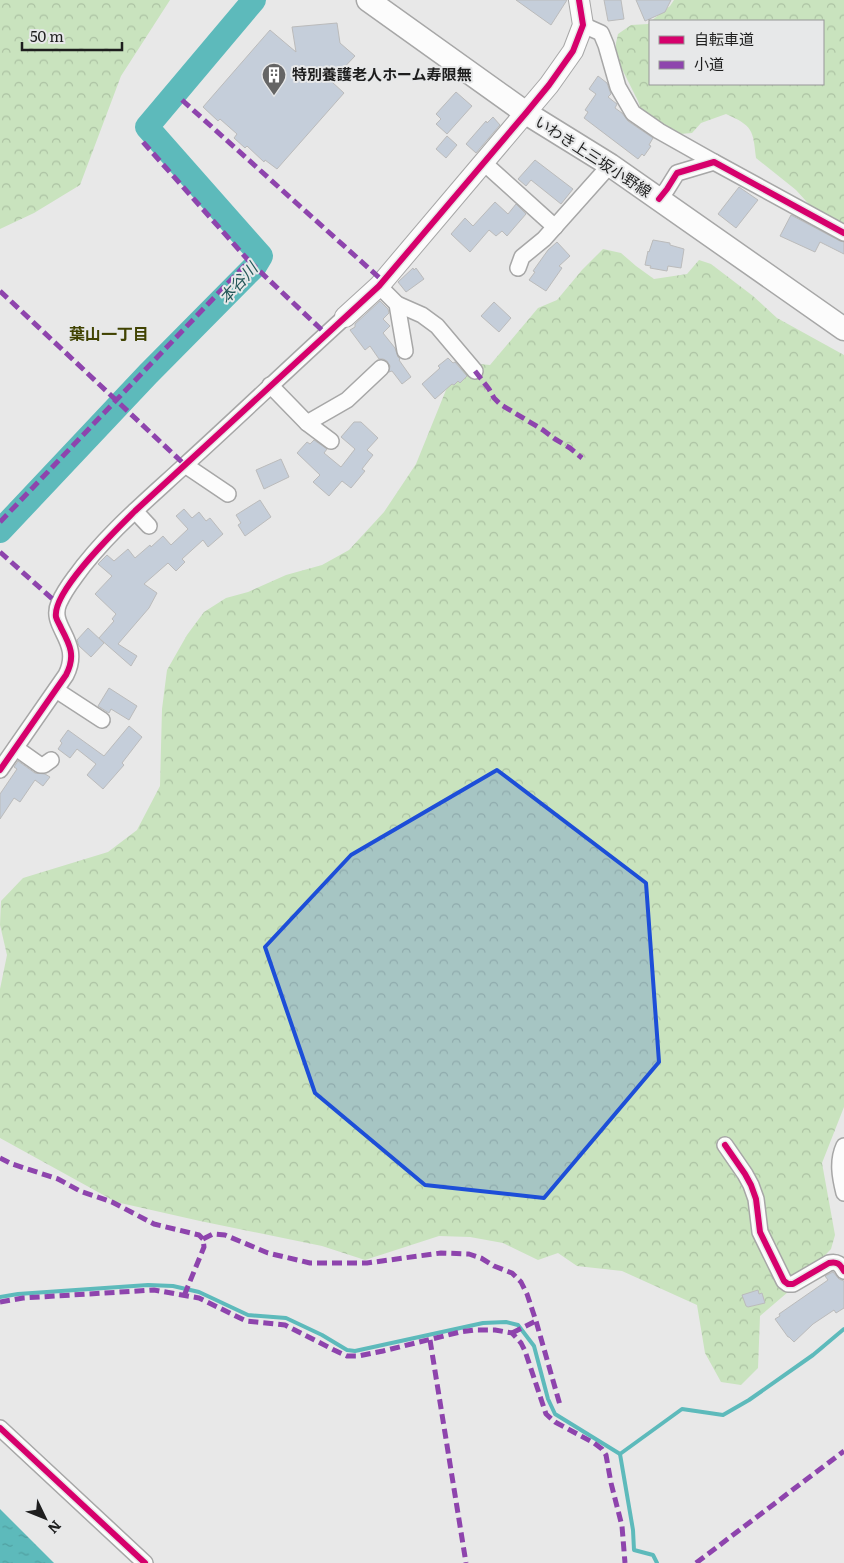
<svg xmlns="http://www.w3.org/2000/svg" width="844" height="1563" font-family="Literata,'Noto Sans JP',serif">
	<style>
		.forest { fill: url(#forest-crowns) }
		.water { fill: url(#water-ripples) }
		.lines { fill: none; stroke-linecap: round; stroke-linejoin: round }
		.stream { stroke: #5dbabb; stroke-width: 4 }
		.river { stroke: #5dbabb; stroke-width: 24 }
		.building { fill: #c5ceda; stroke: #bbb }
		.street-casing { stroke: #a7a7a7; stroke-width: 18 }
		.secondary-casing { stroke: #a7a7a7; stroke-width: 22 }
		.primary-casing { stroke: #a7a7a7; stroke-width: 25 }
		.street { stroke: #fcfcfc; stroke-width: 15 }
		.secondary { stroke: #fcfcfc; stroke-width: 20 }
		.primary { stroke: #fcfcfc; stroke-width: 22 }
		.quiet { stroke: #8e44ad; stroke-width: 5; stroke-dasharray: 10 5; stroke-linecap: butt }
		.cycleway-casing { stroke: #e7e8e9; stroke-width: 9 }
		.cycleway { stroke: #d6006c; stroke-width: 6 }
		.marked { fill: #1d4ed8; fill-opacity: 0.2; stroke: #1d4ed8; stroke-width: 4; stroke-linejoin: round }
		.labels { text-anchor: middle; stroke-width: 4; stroke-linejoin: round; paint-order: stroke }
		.poi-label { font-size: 15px; font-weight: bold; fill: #1e1e1e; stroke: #e7e8e9; text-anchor: start }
		.street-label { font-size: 15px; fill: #1e1e1e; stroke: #e7e8e9 }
		.water-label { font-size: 16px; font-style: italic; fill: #26595a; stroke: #e7e8e9 }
		.neighbourhood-label { font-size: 16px; font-weight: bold; fill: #414302; stroke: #e7e8e9 }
	</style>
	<defs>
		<pattern id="forest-crowns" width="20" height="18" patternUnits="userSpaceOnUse" patternTransform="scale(1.25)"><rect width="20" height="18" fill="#c9e3be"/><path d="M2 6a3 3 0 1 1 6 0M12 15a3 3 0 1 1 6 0" fill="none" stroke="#acc2a3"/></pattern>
		<pattern id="water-ripples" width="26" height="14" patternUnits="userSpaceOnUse" patternTransform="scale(1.25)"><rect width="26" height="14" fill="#5dbabb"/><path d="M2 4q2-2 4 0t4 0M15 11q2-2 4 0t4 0" fill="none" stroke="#509fa0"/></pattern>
	</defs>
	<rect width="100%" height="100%" fill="#e8e8e8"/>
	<g class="forest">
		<path d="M0 0H170L121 76 80 185 34 213 0 229Z"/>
		<path d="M674 0H844V223L815 211 796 190 756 158C753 130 753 126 726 114L701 123 692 133 680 134 662 124 641 110 638 101 616 57V43L618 34 631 25 648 24 650 22V84H823V21H651L670 6Z"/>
		<path d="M603 249 621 253 636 266 654 279 687 274 699 260 711 264 753 296 777 318 844 355V1107L822 1163 835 1235 831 1249 795 1286 760 1316 758 1368 741 1385 721 1382 705 1353 697 1305 622 1271 577 1266 558 1253 538 1260 503 1243 470 1237 439 1236 365 1260 322 1246 200 1221 116 1202 0 1138V989L7 955 0 925 1 901 23 878 108 852 137 830 160 786 162 709 167 670 187 635 204 612 226 598 248 592 286 575 322 565 349 550 384 512 416 464 446 390 454 376 467 366 479 364 490 365 538 308 557 300 582 270Z"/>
	</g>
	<path class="water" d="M0 1509 54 1563H0Z"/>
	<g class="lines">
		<g class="stream">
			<path d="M0 1297 18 1294 148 1285 173 1286 199 1292 248 1315 286 1318 322 1335 347 1350 355 1351 483 1323 506 1322 518 1325 534 1346 548 1399 555 1414 620 1454 633 1530 634 1550 653 1555 657 1563"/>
			<path d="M620 1454 682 1409 723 1415 749 1400 813 1355 844 1329"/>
		</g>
		<path class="river" d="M0 531 148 374 255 266 261 256 147 127 254 0"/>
	</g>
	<g class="building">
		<path d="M516 0H567L551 25Z"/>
		<path d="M604 0H621L624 19 608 21Z"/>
		<path d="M636 0H671L665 12 645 21Z"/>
		<path d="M337 23 340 43 355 56 334 78 335 79 332 82 344 93 277 169 265 160 264 162 247 146 245 148 234 138 237 134 220 119 218 121 203 107 270 30 296 52 292 27Z"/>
		<path d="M598 76 607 83 611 94 608 97 617 104 615 108 622 113 628 121 653 138 649 145 651 146 644 156 642 154 638 159 584 118 588 112 585 110 596 94 589 89Z"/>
		<path d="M456 92 472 106 447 134 436 124 441 119 436 114Z"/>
		<path d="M493 117 500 125 476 153 466 144 486 121 487 123Z"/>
		<path d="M447 136 457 145 446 158 436 149Z"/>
		<path d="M535 160 573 189 561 204 531 180 526 186 518 179Z"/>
		<path d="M739 187 758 200 736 228 718 214Z"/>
		<path d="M495 202 508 214 516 204 526 214 507 236 502 231 496 236 489 230 470 252 451 234 465 218 473 226Z"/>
		<path d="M791 215 840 241 844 242V254L820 242 815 252 780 236Z"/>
		<path d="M653 240 670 243V245L684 249 681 268 668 266 667 271 650 268 651 266 645 265 648 251 649 252Z"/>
		<path d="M557 242 570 256 559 266 562 268 546 291 529 280 535 272 533 271 548 250Z"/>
		<path d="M413 268 414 270 416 268 424 279 406 292 398 282Z"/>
		<path d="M380 301 388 309 389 313 383 319 390 326 383 333 395 348 398 357 400 359 399 360 411 377 402 384 392 371 389 372 390 366 387 361 383 359H379L370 346 365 350 350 330 355 327V324Z"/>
		<path d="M494 302 511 318 499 332 481 316Z"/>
		<path d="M448 358 453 363 455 362 467 376 460 383 458 381 454 385 452 384 435 399 422 384 440 368 438 366Z"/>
		<path d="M354 422H361L378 438 367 450 373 455 362 469 365 471 351 488 342 481 329 496 313 482 320 475 297 453 307 442 310 444 314 440 327 449 324 453 341 467 355 449 341 437Z"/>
		<path d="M281 459 289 477 264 489 256 470Z"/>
		<path d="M260 500 271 517 245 536 238 525 241 523 236 515Z"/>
		<path d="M184 509 192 518 199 512 206 521 210 518 223 534 208 547 203 540 182 559 185 562 176 571 168 563 144 584 157 593 149 608 118 644 137 656 131 666 99 638 114 621 112 619 116 614 95 594 112 576 98 564 107 555 114 561 128 549 135 558 150 545 151 547 163 536 171 545 188 529 176 516Z"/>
		<path d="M88 628 104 643 91 657 79 646 77 640Z"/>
		<path d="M109 688 137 706 129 720 111 709 109 713 98 706Z"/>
		<path d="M129 726 142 737 122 763 124 765 103 789 87 775 96 764 77 749 70 758 58 749 62 743 60 741 68 730 104 756Z"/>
		<path d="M18 761 35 773 45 774 50 777 43 786 35 780 20 802 14 798 0 819V794L17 769 14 767Z"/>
		<path d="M833 1272 839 1279 844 1281V1308L836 1313 834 1310 813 1324 794 1342 789 1337H788L775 1319 780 1316 779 1314 828 1280 825 1276Z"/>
		<path d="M758 1290 759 1294 762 1293 765 1303 748 1307 746 1306 742 1295Z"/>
	</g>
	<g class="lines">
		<defs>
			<g id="street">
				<path d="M583 25 601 33 606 45 618 87 633 113 659 131 714 162"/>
				<path d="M484 163 555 227"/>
				<path d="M659 199 667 189 677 173 714 162 844 233"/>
				<path d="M518 268 522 257 544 239 610 165"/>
				<path d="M379 286 397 304 405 351"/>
				<path d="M397 304 422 315 437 326 475 371"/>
				<path d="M270 385 307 423 331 441"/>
				<path d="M307 423 347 400 381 368"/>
				<path d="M185 465 228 494"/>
				<path d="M135 511 149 526"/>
				<path d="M56 690 102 720"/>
				<path d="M16 748 40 765H44L51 760"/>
				<path d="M0 770 66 675C83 641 48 627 59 603 63 594 69 585 75 577 105 535 146 501 184 466 238 417 291 366 345 317"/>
				<path d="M725 1145 745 1174 751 1185 756 1199 760 1232 784 1281 788 1284H793L829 1263C837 1261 840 1264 844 1271"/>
				<path d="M844 1146C837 1161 840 1177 844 1193"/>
				<path d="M0 1428 145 1563"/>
			</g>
			<path id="secondary" d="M345 317 379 286 549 85 573 51 583 25 579 0"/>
			<path id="primary" d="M368 0 526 113 610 165 844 329"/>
		</defs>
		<use href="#street" class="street-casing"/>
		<use href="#secondary" class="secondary-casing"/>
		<use href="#primary" class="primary-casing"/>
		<use href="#street" class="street"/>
		<use href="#secondary" class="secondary"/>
		<use href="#primary" class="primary"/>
		<g class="quiet">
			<path d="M182 100 383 281"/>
			<path d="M249 261 326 334"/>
			<path d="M0 291 185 465"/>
			<path d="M475 371 489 389 494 398 500 404 543 430 555 439 570 448 582 458"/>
			<path d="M0 522 249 261 143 142"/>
			<path d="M0 552 58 604"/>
			<path d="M0 1158 12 1164 58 1179 80 1191 112 1202 154 1224 199 1235 203 1239 204 1247 184 1296"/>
			<path d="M203 1239 213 1234 225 1235 268 1253 310 1263H367L441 1253 469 1254 481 1258 494 1266 512 1273 521 1282 527 1294 536 1321 560 1405"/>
			<path d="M0 1302 23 1298 154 1290 199 1298 246 1321 285 1325 334 1350 347 1356H358L383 1351 460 1332 475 1330H495L512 1333 521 1343 525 1351 546 1414 555 1422 594 1443 602 1449 606 1455 611 1483 622 1526 625 1563"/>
			<path d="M512 1333 536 1321"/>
			<path d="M430 1340 466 1563"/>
			<path d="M696 1563 844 1451"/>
		</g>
		<defs>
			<g id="cycleway">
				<path d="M659 199 667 189 677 173 714 162 844 233"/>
				<path d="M0 770 66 675C76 656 70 645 61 628 60 625 57 621 56 617 52 591 117 529 135 511L379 286 526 113 549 85 573 51 583 25 579 0"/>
				<path d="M725 1145 745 1174 751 1185 756 1199 760 1232 784 1281 788 1284H793L829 1263C837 1261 840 1264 844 1271"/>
				<path d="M0 1428 145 1563"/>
			</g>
		</defs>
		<use href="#cycleway" class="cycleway-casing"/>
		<use href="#cycleway" class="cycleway"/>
	</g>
	<path class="marked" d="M497 770 646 883 659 1062 544 1198 425 1185 315 1093 265 947 351 855Z"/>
	<defs>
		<symbol id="building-pin" viewBox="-11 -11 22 30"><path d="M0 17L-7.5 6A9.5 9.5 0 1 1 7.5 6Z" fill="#656565" stroke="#e7e8e9"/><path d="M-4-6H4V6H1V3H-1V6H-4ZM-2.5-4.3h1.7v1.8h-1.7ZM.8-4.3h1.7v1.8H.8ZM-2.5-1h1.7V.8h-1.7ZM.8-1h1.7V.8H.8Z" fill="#fff"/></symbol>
	</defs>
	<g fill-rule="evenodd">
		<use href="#building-pin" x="260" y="61" width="28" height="38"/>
	</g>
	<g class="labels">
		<g class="poi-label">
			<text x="292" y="80">特別養護老人ホーム寿限無</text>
		</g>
		<g class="street-label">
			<text transform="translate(593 157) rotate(33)" y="5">いわき上三坂小野線</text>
		</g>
		<g class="water-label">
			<text transform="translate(238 283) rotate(-48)" y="6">本谷川</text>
		</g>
		<g class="neighbourhood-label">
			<text x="109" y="340">葉山一丁目</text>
		</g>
	</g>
	<rect x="649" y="20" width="175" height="65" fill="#e7e8e9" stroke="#979798"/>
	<rect x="659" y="36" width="25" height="8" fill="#d6006c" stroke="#979798"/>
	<text x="694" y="45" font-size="15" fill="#1e1e1e">自転車道</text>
	<rect x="659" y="61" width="25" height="8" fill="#8e44ad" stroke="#979798"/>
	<text x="694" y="70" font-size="15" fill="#1e1e1e">小道</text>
	<g transform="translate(45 1518) rotate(133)" stroke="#e7e8e9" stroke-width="4" paint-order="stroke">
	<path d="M0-4L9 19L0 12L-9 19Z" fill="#1e1e1e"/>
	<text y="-8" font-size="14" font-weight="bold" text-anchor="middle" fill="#1e1e1e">N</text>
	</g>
	<path d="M22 42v8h100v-8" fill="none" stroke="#1e1e1e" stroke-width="2.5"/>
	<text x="30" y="42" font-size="15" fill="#1e1e1e" stroke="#e7e8e9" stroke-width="4" paint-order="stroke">50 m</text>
</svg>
